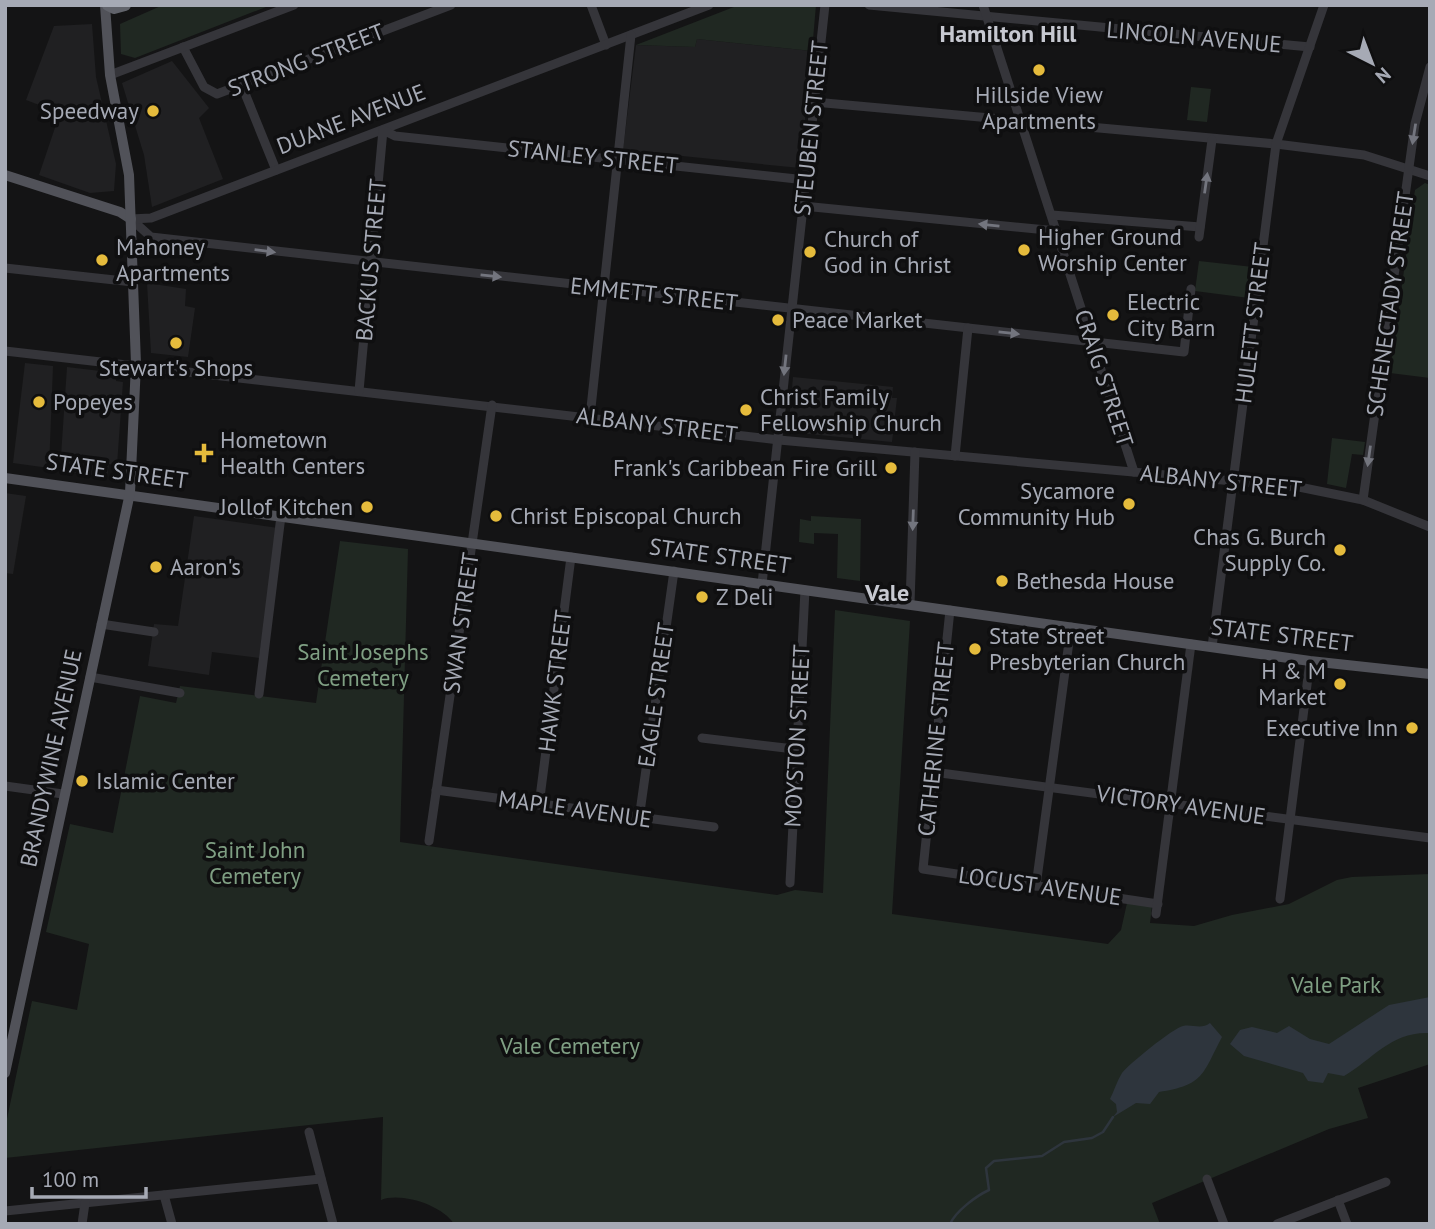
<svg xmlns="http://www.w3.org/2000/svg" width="1435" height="1229" font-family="'PT Sans',sans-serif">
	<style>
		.built { fill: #202022 }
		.green { fill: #202822 }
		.water { fill: #2e353d }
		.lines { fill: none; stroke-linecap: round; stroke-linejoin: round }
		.stream { stroke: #2e353d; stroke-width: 2.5 }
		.minor { stroke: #35353a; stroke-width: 9 }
		.major { stroke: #515259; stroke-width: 10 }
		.highway { stroke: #61636b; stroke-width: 12 }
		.oneway { fill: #73757e }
		.poi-dot { fill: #e5bb3c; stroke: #0f0f10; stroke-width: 2.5 }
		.labels { text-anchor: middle; stroke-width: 7; stroke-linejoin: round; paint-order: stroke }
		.street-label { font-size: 23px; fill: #a6aab5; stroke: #0f0f10 }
		.poi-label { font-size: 23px; fill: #a6aab5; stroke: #0f0f10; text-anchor: start }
		.park-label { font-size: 23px; fill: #7f9f83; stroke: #0f0f10 }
		.neighbourhood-label { font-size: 24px; font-weight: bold; fill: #c7c9d1; stroke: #0f0f10 }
	</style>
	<rect width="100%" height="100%" fill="#141415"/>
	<g class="built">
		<path d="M92 24 96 77 116 164 114 191 90 193 39 175 60 113 26 100 54 26Z"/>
		<path d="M697 39 812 51 800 168 623 150 636 45 695 47Z"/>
		<path d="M172 61 209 108 199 118 223 179 152 207 144 155 122 83Z"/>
		<path d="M147 283 186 289 185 306 195 308 188 357 151 353Z"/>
		<path d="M25 363 53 366 49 468 13 463Z"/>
		<path d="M67 367 117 373 116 381 123 382 117 465 109 464 107 477 60 471Z"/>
		<path d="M793 377 893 387 892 398H897L892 442 788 432Z"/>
		<path d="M5 493 26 496 13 574 5 573Z"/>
		<path d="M194 516 278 528 259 658 212 652 209 675 148 666 154 624 178 626Z"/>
	</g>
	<g class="green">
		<path d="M163 5H271L135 58 121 54 120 24Z"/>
		<path d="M739 5H816L812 51 697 39 695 47 636 45Z"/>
		<path d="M1191 87 1211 89 1207 122 1187 120Z"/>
		<path d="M1425 183 1430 185V378L1390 373 1415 190Z"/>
		<path d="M1199 261 1253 267 1249 298 1195 291Z"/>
		<path d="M1332 438 1365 442 1363 455 1352 454 1346 488 1327 484Z"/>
		<path d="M811 516 861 519 860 581 837 578 838 534 814 533V544L799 542 800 519 811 521Z"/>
		<path d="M340 541 408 549 400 842 777 895 795 890 823 893 835 610 910 621 892 914 1108 944 1121 930 1127 903 1152 906 1150 923 1194 926 1232 915 1289 904 1337 880 1352 877 1430 874V1064L1358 1088 1368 1118 1329 1129 1152 1203 1160 1224H454C442 1205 401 1192 381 1200L383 1117 5 1158V1128L32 1001 77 1010 89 944 46 932 70 824 113 833 140 696 176 703 180 686 316 703Z"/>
	</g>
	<g class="water">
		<path d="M1430 997V1033C1392 1031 1374 1058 1344 1076L1328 1073 1323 1083 1308 1081 1303 1073 1244 1056 1230 1044 1240 1030 1252 1027 1277 1033 1289 1026 1310 1039 1329 1044 1389 1005Z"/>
		<path d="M1210 1023 1222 1037C1202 1075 1204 1085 1159 1092L1150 1104 1136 1103 1113 1117 1117 1112 1116 1104 1110 1099C1114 1091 1117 1081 1122 1073 1128 1065 1173 1028 1183 1026 1193 1024 1201 1030 1210 1023Z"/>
	</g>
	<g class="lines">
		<path class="stream" d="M950 1224C956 1211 976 1196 989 1190L986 1168 994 1161 1042 1156 1064 1142 1092 1138 1103 1132 1113 1117"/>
		<g class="minor">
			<path d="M591 5 606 45"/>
			<path d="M869 5 1310 47"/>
			<path d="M983 5 1134 472"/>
			<path d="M183 47 204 87 217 94 451 5"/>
			<path d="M110 75 294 5"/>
			<path d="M242 86 276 170"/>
			<path d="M814 102 1276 144 1364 155 1430 176"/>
			<path d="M803 206 1057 231"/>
			<path d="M1052 215 1200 227"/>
			<path d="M131 219 151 237 1184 352 1191 289"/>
			<path d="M131 219 151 218 709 5"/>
			<path d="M1199 237 1212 140"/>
			<path d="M5 268 133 282"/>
			<path d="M5 351 779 440 1299 487 1363 500 1430 527"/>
			<path d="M359 391 383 130 395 136 806 180"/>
			<path d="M590 417 631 35"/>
			<path d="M955 456 968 328"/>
			<path d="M1363 500 1415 124 1430 67"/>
			<path d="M762 584 825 5"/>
			<path d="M910 604 915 452"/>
			<path d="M950 610 923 869 1158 904"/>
			<path d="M101 624 154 632"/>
			<path d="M1212 647 1276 144 1324 5"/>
			<path d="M90 677 180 693"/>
			<path d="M259 694 281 516"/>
			<path d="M702 738 794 749"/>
			<path d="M933 772 1430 838"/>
			<path d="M5 786 63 794"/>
			<path d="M436 790 714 827"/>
			<path d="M539 805 571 557"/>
			<path d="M639 819 674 571"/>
			<path d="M429 841 492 405"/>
			<path d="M790 883 805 590"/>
			<path d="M1036 886 1071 627"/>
			<path d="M1280 899 1310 661"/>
			<path d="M1156 914 1191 644"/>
			<path d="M309 1132 333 1224"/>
			<path d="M1207 1179 1224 1224"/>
			<path d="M164 1195 172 1224"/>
			<path d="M1338 1200 1347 1224"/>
			<path d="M5 1211 321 1179"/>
			<path d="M82 1224 85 1203"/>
			<path d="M1277 1224 1386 1182"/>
		</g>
		<g class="major">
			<path d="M5 175 120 212 131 219"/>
			<path d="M5 478 1310 661 1430 674"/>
			<path d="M5 1073 130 493 136 364 129 175 110 75 105 5"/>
		</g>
		<path class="highway" d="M108 5 114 8 125 5"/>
	</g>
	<defs><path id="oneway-solid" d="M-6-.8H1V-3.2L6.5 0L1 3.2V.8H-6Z" transform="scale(1.75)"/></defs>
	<g class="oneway">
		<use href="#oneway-solid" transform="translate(1414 134) rotate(99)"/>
		<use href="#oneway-solid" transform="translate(1206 183) rotate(-82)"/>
		<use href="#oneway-solid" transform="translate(989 225) rotate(-174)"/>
		<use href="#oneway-solid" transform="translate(265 251) rotate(7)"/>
		<use href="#oneway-solid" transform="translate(491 276) rotate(6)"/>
		<use href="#oneway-solid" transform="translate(1009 333) rotate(6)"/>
		<use href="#oneway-solid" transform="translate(785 365) rotate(96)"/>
		<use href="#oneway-solid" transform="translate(1369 456) rotate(98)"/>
		<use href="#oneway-solid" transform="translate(913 520) rotate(92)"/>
	</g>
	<g class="poi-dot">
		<circle cx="1039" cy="70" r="7"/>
		<circle cx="153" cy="111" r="7"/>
		<circle cx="1024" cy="250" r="7"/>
		<circle cx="810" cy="252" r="7"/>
		<circle cx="102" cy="260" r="7"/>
		<circle cx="1113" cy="315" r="7"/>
		<circle cx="778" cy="320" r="7"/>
		<circle cx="176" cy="343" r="7"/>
		<circle cx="39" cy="402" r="7"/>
		<circle cx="746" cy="410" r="7"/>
		<path d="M200.5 442.5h7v7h7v7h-7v7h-7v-7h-7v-7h7z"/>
		<circle cx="891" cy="468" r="7"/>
		<circle cx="1129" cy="504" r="7"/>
		<circle cx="367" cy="507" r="7"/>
		<circle cx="496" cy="516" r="7"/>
		<circle cx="1340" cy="550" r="7"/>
		<circle cx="156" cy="567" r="7"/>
		<circle cx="1002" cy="581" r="7"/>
		<circle cx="702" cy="597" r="7"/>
		<circle cx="975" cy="649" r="7"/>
		<circle cx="1340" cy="684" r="7"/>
		<circle cx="1412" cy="728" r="7"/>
		<circle cx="82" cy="781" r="7"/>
	</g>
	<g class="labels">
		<g class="street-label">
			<text transform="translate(1194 37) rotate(5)" y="8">LINCOLN AVENUE</text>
			<text transform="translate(306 60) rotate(-21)" y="8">STRONG STREET</text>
			<text transform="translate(351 119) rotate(-21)" y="8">DUANE AVENUE</text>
			<text transform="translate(811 128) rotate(-84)" y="8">STEUBEN STREET</text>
			<text transform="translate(593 157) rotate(6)" y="8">STANLEY STREET</text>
			<text transform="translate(371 260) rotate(-85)" y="8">BACKUS STREET</text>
			<text transform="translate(654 294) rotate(6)" y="8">EMMETT STREET</text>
			<text transform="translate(1390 304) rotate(-82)" y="8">SCHENECTADY STREET</text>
			<text transform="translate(1253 323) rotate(-83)" y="8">HULETT STREET</text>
			<text transform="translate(1104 378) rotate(72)" y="8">CRAIG STREET</text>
			<text transform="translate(657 425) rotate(7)" y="8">ALBANY STREET</text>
			<text transform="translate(117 471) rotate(8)" y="8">STATE STREET</text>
			<text transform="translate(1221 481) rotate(6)" y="8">ALBANY STREET</text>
			<text transform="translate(720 556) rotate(8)" y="8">STATE STREET</text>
			<text transform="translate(461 623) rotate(-82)" y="8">SWAN STREET</text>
			<text transform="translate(1282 635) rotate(7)" y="8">STATE STREET</text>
			<text transform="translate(555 681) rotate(-83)" y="8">HAWK STREET</text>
			<text transform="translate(656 695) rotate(-82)" y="8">EAGLE STREET</text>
			<text transform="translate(797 736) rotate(-87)" y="8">MOYSTON STREET</text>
			<text transform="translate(936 739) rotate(-84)" y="8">CATHERINE STREET</text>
			<text transform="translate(51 758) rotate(-78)" y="8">BRANDYWINE AVENUE</text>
			<text transform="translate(1181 805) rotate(8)" y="8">VICTORY AVENUE</text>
			<text transform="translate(575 809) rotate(8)" y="8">MAPLE AVENUE</text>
			<text transform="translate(1040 886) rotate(8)" y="8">LOCUST AVENUE</text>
		</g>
		<g class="poi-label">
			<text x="1039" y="103" text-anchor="middle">Hillside View<tspan x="1039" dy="26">Apartments</tspan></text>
			<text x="139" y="119" text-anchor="end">Speedway</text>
			<text x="1038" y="245">Higher Ground<tspan x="1038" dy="26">Worship Center</tspan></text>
			<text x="824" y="247">Church of<tspan x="824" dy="26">God in Christ</tspan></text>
			<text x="116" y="255">Mahoney<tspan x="116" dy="26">Apartments</tspan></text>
			<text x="1127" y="310">Electric<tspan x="1127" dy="26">City Barn</tspan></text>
			<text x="792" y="328">Peace Market</text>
			<text x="176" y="376" text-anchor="middle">Stewart's Shops</text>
			<text x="760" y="405">Christ Family<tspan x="760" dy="26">Fellowship Church</tspan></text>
			<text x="53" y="410">Popeyes</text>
			<text x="220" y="448">Hometown<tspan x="220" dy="26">Health Centers</tspan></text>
			<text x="877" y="476" text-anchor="end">Frank's Caribbean Fire Grill</text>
			<text x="1115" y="499" text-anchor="end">Sycamore<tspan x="1115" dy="26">Community Hub</tspan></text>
			<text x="353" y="515" text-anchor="end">Jollof Kitchen</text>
			<text x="510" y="524">Christ Episcopal Church</text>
			<text x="1326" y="545" text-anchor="end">Chas G. Burch<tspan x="1326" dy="26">Supply Co.</tspan></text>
			<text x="170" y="575">Aaron's</text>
			<text x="1016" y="589">Bethesda House</text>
			<text x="716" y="605">Z Deli</text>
			<text x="989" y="644">State Street<tspan x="989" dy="26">Presbyterian Church</tspan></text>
			<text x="1326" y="679" text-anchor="end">H &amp; M<tspan x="1326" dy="26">Market</tspan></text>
			<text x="1398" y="736" text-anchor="end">Executive Inn</text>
			<text x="96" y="789">Islamic Center</text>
		</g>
		<g class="park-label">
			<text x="363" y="660">Saint Josephs<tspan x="363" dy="26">Cemetery</tspan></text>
			<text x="255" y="858">Saint John<tspan x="255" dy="26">Cemetery</tspan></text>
			<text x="1336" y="993">Vale Park</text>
			<text x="570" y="1054">Vale Cemetery</text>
		</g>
		<g class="neighbourhood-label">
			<text x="1008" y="42">Hamilton Hill</text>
			<text x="887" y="601">Vale</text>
		</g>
	</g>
	<rect width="1435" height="1229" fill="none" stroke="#a6aab5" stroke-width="14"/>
	<g transform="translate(1372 63) rotate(138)" stroke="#0f0f10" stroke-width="5" paint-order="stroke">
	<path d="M0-5L12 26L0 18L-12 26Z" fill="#a6aab5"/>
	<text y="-10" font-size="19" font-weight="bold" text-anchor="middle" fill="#a6aab5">N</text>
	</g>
	<path d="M32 1187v10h114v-10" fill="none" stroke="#a6aab5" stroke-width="3.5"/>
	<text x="42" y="1187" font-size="21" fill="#a6aab5" stroke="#0f0f10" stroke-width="5" paint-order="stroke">100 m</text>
</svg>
